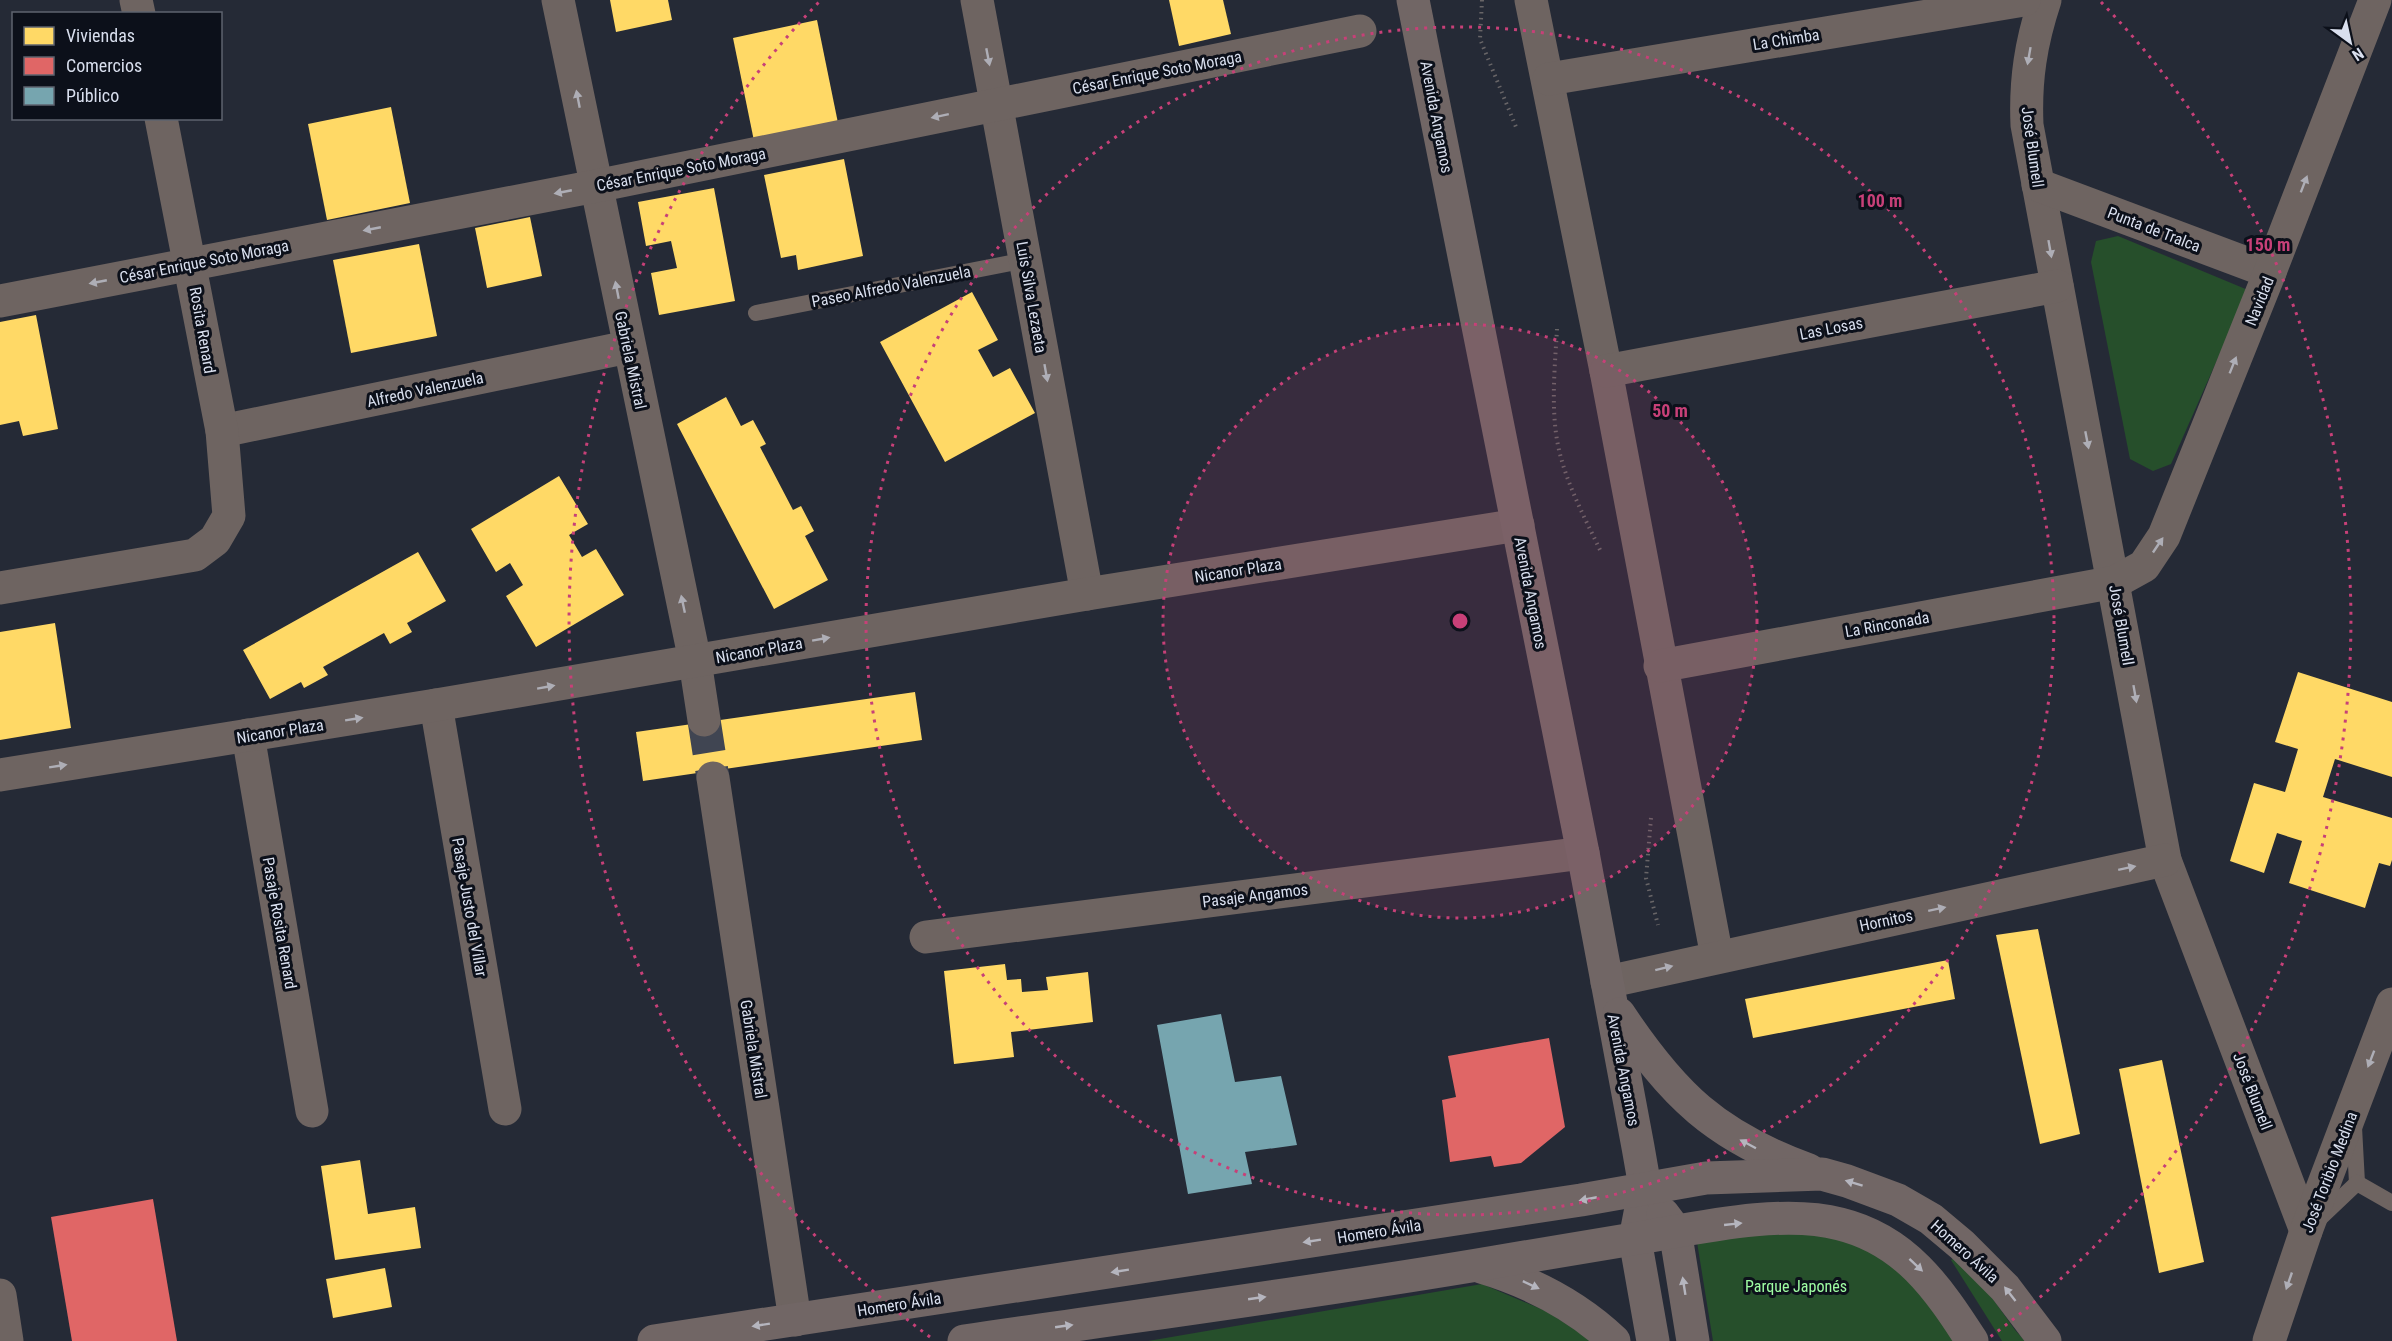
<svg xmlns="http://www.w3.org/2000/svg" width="2392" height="1341" font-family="'Roboto Condensed',sans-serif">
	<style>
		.green { fill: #264f2b }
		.homes { fill: #ffd966 }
		.shops { fill: #e06666 }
		.public { fill: #76a5af }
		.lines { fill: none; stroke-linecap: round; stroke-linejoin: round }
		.minor-tunnel { stroke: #404552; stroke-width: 33; stroke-dasharray: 33 16; stroke-linecap: butt }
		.path { stroke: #686567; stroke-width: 4; stroke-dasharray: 1.5 4.5; stroke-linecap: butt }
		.service { stroke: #6e6461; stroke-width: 16 }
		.minor { stroke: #6e6461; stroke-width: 33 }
		.secondary { stroke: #716665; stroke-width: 33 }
		.oneway { fill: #aeaeb6 }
		.oneway2 { fill: #b5b5be }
		.ring { fill: none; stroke: #c74078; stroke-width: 3; stroke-dasharray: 3 6 }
		.labels { text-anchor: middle; stroke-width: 6; stroke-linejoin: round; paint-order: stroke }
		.street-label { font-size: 16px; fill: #d9dfee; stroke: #0c101a }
		.park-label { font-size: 16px; fill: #9ffda3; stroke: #0c101a }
		.centre { fill: #c74078; stroke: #0c101a; stroke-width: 3 }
		.ring-label { font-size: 18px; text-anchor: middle; font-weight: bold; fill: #c74078; stroke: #0c101a; stroke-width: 6; stroke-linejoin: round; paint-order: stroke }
	</style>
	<rect width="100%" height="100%" fill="#252a36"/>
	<g class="green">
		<path d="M2118 236 2248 290 2171 464 2153 471 2130 459 2091 262 2096 241Z"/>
		<path d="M1790 1229 1840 1234 1903 1265 1959 1341H1713L1697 1242Z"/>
		<path d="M1961 1254 2015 1330 2025 1341H2002L1951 1260Z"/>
		<path d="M1482 1284 1548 1312 1592 1341H1148Z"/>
	</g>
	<g class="homes">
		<path d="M610 0H668L672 20 616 32Z"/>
		<path d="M1169 0H1223L1231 34 1179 46Z"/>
		<path d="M817 20 838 123 754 141 733 38Z"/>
		<path d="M391 107 410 203 327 220 308 124Z"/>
		<path d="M844 159 863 256 798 270 796 255 781 258 764 175Z"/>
		<path d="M714 188 735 301 659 315 651 273 677 268 671 241 646 246 638 202Z"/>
		<path d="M530 217 542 276 487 288 475 228Z"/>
		<path d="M419 244 437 336 351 353 333 260Z"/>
		<path d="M972 292 998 340 978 350 993 377 1010 368 1035 413 945 462 880 342Z"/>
		<path d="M36 315 58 429 23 436 19 421 0 425V322Z"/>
		<path d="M726 397 741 426 753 420 766 444 760 447 793 510 801 506 814 531 805 536 828 580 774 609 677 424Z"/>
		<path d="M559 476 588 524 569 535 582 557 596 549 624 595 536 647 506 596 523 585 510 563 496 572 471 529Z"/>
		<path d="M418 552 446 601 407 623 412 632 390 644 384 633 323 667 328 675 304 688 301 682 270 699 243 650Z"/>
		<path d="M55 623 71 728 0 740V632Z"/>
		<path d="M2298 672 2392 702V777L2335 759 2323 797 2392 818V860L2390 866 2379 863 2365 908 2289 883 2302 841 2277 833 2264 873 2230 861 2254 783 2285 792 2298 749 2275 742Z"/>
		<path d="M915 692 922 740 643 781 636 732Z"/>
		<path d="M2038 929 2080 1134 2040 1144 1996 935Z"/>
		<path d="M1948 960 1955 999 1753 1038 1745 999Z"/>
		<path d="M1005 964 1007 980 1021 979 1022 992 1048 990 1046 977 1088 972 1093 1022 1011 1032 1014 1057 954 1064 944 971Z"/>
		<path d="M2162 1060 2204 1262 2159 1273 2119 1069Z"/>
		<path d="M360 1160 368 1214 415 1207 421 1248 335 1260 321 1166Z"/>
		<path d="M385 1268 392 1307 333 1318 326 1279Z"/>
	</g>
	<g class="shops">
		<path d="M1549 1038 1565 1127 1521 1163 1494 1167 1491 1156 1450 1162 1442 1100 1456 1097 1448 1056Z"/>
		<path d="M153 1199 177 1341H72L51 1217Z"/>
	</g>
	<path class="public" d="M1221 1014 1235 1082 1281 1076 1297 1145 1245 1152 1252 1184 1188 1194 1157 1025Z"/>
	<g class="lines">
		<path class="minor-tunnel" d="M704 720 713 778"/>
		<g class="path">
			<path d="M1482 0 1480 39 1516 127"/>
			<path d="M1557 329C1555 365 1551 404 1557 440 1564 480 1584 516 1601 552"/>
			<path d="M1651 818 1646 878 1658 925"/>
		</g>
		<g class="service">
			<path d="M756 313 1026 260"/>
			<path d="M2354 1127 2357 1183"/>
			<path d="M2318 1220 2357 1183 2392 1203"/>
		</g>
		<g class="minor">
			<path d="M136 0 139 14"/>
			<path d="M558 0 695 661 704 720"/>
			<path d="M977 0 1087 594"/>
			<path d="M1531 0 1606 371 1717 957"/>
			<path d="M2045 0C2031 42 2025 80 2027 125L2165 860 2306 1231"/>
			<path d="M1549 79 2024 0"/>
			<path d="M2038 185 2270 272"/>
			<path d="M0 301 596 186 1360 31"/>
			<path d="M1606 371 2057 286"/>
			<path d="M222 431 628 347"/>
			<path d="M0 588 195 555 215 540 229 516 222 431 161 118"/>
			<path d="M1660 666 2115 582 2144 566 2164 536 2270 272 2375 0"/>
			<path d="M436 705 505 1109"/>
			<path d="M248 735 312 1111"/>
			<path d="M0 775 436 705 1087 594 1518 525"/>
			<path d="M713 778 795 1320"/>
			<path d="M926 937 1583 853"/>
			<path d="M1607 982 2165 860"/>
			<path d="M0 1295 7 1341"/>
			<path d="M2269 1341 2306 1231 2392 1004"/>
		</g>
		<g class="secondary">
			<path d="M1413 0 1583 853 1638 1147 1645 1187 1635 1239 1653 1341"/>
			<path d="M1619 1014C1673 1095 1715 1136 1809 1170"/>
			<path d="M1663 1214 1675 1230 1693 1341"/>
			<path d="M1481 1267C1531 1282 1575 1304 1614 1341"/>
			<path d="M654 1341 1581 1200 1706 1178 1822 1174 1847 1181 1898 1200 1931 1219 1962 1245 2005 1288 2045 1341"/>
			<path d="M964 1341C1141 1315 1319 1292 1495 1262 1541 1254 1587 1247 1633 1239 1694 1229 1780 1208 1840 1224 1905 1240 1938 1288 1972 1341"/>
		</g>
	</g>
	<defs><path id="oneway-solid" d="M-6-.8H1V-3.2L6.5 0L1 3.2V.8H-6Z" transform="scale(1.5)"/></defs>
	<g class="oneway">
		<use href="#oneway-solid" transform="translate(2029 56) rotate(100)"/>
		<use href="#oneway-solid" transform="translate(988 57) rotate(79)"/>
		<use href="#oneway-solid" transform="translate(578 99) rotate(-101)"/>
		<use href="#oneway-solid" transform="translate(940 116) rotate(168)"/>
		<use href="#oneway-solid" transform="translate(2304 184) rotate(-69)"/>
		<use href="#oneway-solid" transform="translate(563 192) rotate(169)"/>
		<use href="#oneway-solid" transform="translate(372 229) rotate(169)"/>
		<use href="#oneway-solid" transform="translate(2050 249) rotate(80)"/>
		<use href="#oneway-solid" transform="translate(98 282) rotate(169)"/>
		<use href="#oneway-solid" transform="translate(617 290) rotate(-101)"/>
		<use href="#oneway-solid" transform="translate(2233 365) rotate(-68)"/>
		<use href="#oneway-solid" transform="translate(1046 373) rotate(80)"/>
		<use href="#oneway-solid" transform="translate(2087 440) rotate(79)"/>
		<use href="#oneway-solid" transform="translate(2158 545) rotate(-56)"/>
		<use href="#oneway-solid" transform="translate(683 604) rotate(-102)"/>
		<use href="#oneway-solid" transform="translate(821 639) rotate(-10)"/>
		<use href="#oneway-solid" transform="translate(546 687) rotate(-10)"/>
		<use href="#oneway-solid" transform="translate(2135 694) rotate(80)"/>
		<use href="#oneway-solid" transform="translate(354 719) rotate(-9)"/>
		<use href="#oneway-solid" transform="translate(58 766) rotate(-9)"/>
		<use href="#oneway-solid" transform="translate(2127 868) rotate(-12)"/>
		<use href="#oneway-solid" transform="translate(1937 909) rotate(-12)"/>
		<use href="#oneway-solid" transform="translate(1664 968) rotate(-14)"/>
		<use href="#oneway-solid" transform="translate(2371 1059) rotate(111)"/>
		<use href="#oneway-solid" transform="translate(2289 1281) rotate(109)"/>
	</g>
	<g class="oneway2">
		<use href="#oneway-solid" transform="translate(1748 1144) rotate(-152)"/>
		<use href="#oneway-solid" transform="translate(1854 1183) rotate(-163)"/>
		<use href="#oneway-solid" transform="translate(1588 1199) rotate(169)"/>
		<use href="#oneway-solid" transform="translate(1733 1224) rotate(-6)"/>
		<use href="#oneway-solid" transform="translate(1312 1241) rotate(171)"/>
		<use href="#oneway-solid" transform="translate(1916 1265) rotate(43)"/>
		<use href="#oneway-solid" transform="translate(1120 1271) rotate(171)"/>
		<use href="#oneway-solid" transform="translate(1531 1285) rotate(25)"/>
		<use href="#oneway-solid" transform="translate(1684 1286) rotate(-99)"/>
		<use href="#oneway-solid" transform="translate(2010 1294) rotate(-128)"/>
		<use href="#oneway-solid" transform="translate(1257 1298) rotate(-8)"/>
		<use href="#oneway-solid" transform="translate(761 1325) rotate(171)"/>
		<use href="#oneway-solid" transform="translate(1064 1326) rotate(-8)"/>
	</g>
	<circle cx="1460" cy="621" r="297" fill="#c74078" fill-opacity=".12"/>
	<g class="ring">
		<circle cx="1460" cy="621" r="297"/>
		<circle cx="1460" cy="621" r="594"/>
		<path d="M930 1337A891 891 0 0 1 819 2M2101 2A891 891 0 0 1 1990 1337"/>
	</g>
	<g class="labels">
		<g class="street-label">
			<text transform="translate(1786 39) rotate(-9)" y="6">La Chimba</text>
			<text transform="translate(1157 72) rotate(-11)" y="6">César Enrique Soto Moraga</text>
			<text transform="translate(1437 117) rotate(79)" y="6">Avenida Angamos</text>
			<text transform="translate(2033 147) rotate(82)" y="6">José Blumell</text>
			<text transform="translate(681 169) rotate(-11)" y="6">César Enrique Soto Moraga</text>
			<text transform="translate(2154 229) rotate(21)" y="6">Punta de Tralca</text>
			<text transform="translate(204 261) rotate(-11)" y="6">César Enrique Soto Moraga</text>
			<text transform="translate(891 286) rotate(-11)" y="6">Paseo Alfredo Valenzuela</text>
			<text transform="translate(1032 297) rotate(80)" y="6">Luis Silva Lezaeta</text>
			<text transform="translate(2259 301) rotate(-68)" y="6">Navidad</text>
			<text transform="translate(1831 328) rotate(-11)" y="6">Las Losas</text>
			<text transform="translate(203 330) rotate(80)" y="6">Rosita Renard</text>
			<text transform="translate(631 360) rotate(78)" y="6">Gabriela Mistral</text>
			<text transform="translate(425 389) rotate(-12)" y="6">Alfredo Valenzuela</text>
			<text transform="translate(1238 570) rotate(-9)" y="6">Nicanor Plaza</text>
			<text transform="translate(1531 593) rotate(79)" y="6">Avenida Angamos</text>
			<text transform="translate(1887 624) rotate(-10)" y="6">La Rinconada</text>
			<text transform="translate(2122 625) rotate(80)" y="6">José Blumell</text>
			<text transform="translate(759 650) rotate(-10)" y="6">Nicanor Plaza</text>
			<text transform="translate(280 731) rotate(-9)" y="6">Nicanor Plaza</text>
			<text transform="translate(1255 895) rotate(-7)" y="6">Pasaje Angamos</text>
			<text transform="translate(470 907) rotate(80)" y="6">Pasaje Justo del Villar</text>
			<text transform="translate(1886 920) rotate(-12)" y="6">Hornitos</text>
			<text transform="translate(280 923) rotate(80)" y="6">Pasaje Rosita Renard</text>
			<text transform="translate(754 1049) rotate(81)" y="6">Gabriela Mistral</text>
			<text transform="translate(1624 1070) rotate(79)" y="6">Avenida Angamos</text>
			<text transform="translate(2253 1091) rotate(69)" y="6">José Blumell</text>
			<text transform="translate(2329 1172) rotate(-69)" y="6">José Toribio Medina</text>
			<text transform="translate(1379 1231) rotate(-9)" y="6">Homero Ávila</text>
			<text transform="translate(1965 1251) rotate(42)" y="6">Homero Ávila</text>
			<text transform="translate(899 1304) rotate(-9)" y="6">Homero Ávila</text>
		</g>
		<g class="park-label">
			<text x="1796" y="1292">Parque Japonés</text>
		</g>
	</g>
	<circle cx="1460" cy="621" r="9" class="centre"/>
	<g class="ring-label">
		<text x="1880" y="207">100 m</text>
		<text x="2268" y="251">150 m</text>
		<text x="1670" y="417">50 m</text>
	</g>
	<rect x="12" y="12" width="210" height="108" fill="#0c101a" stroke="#5e636f" stroke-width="1.5"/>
	<rect x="24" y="27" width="30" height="18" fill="#ffd966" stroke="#5e636f" stroke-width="1.5"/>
	<text x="66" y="42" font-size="18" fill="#d9dfee">Viviendas</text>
	<rect x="24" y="57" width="30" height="18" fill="#e06666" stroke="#5e636f" stroke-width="1.5"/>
	<text x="66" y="72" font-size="18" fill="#d9dfee">Comercios</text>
	<rect x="24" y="87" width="30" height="18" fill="#76a5af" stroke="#5e636f" stroke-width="1.5"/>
	<text x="66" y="102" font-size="18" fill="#d9dfee">Público</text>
	<g transform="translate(2350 42) rotate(147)" stroke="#0c101a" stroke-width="4.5" paint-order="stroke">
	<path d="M0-4.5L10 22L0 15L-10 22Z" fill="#d9dfee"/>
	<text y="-9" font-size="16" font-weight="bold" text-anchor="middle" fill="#d9dfee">N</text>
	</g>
</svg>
